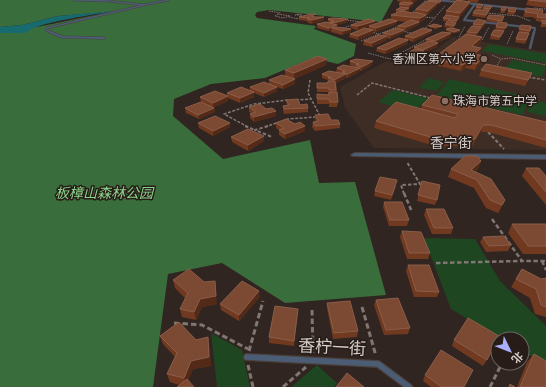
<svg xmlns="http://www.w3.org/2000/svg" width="546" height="387" font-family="'Roboto Serif','Noto Sans SC',serif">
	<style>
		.built { fill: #3e2d25 }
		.green { fill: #1e4620 }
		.forest { fill: #3a6d3c }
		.water { fill: #176b6e }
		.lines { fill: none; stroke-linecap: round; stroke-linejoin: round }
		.service-far2-casing { stroke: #4c403c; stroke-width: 2.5 }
		.service-far1-casing { stroke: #4c403c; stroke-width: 3 }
		.service-casing { stroke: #4c403c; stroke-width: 8 }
		.minor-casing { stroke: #4c403c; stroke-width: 2 }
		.path-far4 { stroke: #807672; stroke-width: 1; stroke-dasharray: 1.5 1; stroke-linecap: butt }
		.path-far3 { stroke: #807672; stroke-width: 1.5; stroke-dasharray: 3 1.5; stroke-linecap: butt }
		.path-far2 { stroke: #807672; stroke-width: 2; stroke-dasharray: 3.5 2; stroke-linecap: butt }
		.path-far1 { stroke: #807672; stroke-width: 2.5; stroke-dasharray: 4.5 2.5; stroke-linecap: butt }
		.path { stroke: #807672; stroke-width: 3; stroke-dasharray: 5.5 3; stroke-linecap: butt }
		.service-far2 { stroke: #4b5d74; stroke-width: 1.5 }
		.service-far1 { stroke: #4b5d74; stroke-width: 2 }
		.service { stroke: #4b5d74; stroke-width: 5.5 }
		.minor { fill: #4b5d74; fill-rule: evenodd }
		.wall { fill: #71391f }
		.shaded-wall { fill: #532a18 }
		.building { fill: #7c4932; stroke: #8a5e4a }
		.education-dot { fill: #8d6e63; stroke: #271c17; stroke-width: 1.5 }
		.labels { text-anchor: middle; stroke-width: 3; stroke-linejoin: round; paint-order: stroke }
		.far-poi-label { font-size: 12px; fill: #d7cfcc; stroke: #271c17; text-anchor: end }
		.street-label { font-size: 14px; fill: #d7cfcc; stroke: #271c17 }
		.park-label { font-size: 14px; font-style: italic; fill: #8ad38b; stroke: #271c17 }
		.near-street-label { font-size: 17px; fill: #d7cfcc; stroke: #271c17 }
	</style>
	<rect width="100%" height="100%" fill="#312521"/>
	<path class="built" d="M453 37 546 52V150L374 148 345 108 340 87 386 61 413 66Z"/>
	<g class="green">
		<path d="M489 44 546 54V63L482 51Z"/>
		<path d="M512 60 546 66V68L542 77 505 69Z"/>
		<path d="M428 78 444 82 437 91 419 88Z"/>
		<path d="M449 79 530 97 523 115 437 95Z"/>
		<path d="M393 90 428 98 414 112 378 102Z"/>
		<path d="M532 100 546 103V116L527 112Z"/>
		<path d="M424 238 475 239 500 281 546 326V365L522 351V339H501L451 309Z"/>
		<path d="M211 333 242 350 250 387H217Z"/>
		<path d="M317 365 337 383 334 387H291Z"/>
	</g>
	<path class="forest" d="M0 0H393L381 22 269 10 257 12 255 15 257 18 316 26 314 29 356 44 354 56 338 64 312 58 265 78 211 84 174 99 173 116 223 159 310 140 319 183 355 182 386 295 285 303 222 263 168 274 153 387H0V33C40 28 79 17 119 11L58 16 22 25 0 27Z"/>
	<path class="water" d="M125 10C109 12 34 22 26 33H0V27L22 25 58 16Z"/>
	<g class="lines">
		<defs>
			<g id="service-far2">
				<path d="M438 0 530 10"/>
				<path d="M475 4 464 20 535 28 534 33"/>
				<path d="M144 5 168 0"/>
				<path d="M53 33 46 30 47 28 144 5 108 1 74 0"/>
			</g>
			<g id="service-far1">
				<path d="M50 32 62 37 104 38"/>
				<path d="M530 48 534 32"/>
			</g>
			<path id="service" d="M247 357 378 364 409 387"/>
			<path id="minor" d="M355 153 546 155V159L353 156 351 155Z"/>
		</defs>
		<use href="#service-far2" class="service-far2-casing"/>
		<use href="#service-far1" class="service-far1-casing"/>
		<use href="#service" class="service-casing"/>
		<use href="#minor" class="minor-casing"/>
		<g class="path-far4">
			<path d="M534 8 546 9"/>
			<path d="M269 11 281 13"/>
			<path d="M487 13 518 16 530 21"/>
			<path d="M278 14 290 16 283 18 275 16Z"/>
			<path d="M298 14 302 15H295Z"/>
			<path d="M411 14 426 0"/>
			<path d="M289 17 299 19"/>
			<path d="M424 17 435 18"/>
			<path d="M345 20 361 22"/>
			<path d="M343 28 353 25"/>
			<path d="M396 30 392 29 400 25"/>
			<path d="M424 30 445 6"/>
			<path d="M402 31 411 33"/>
			<path d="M371 32 379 34"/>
			<path d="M459 37 465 26"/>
			<path d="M482 40 489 27"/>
			<path d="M361 41 392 29"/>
			<path d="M507 44 513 31"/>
			<path d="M368 53 390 59 427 39"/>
			<path d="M492 55 501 59"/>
			<path d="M496 67 501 59 511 58 546 65"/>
		</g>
		<g class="path-far3">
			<path d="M528 77 546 80"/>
			<path d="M310 80 308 93 320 116"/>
			<path d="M357 95 372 83 431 98"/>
			<path d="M296 100 311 99"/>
			<path d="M248 127 224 114 254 104 288 100"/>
			<path d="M265 127 288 119 316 117"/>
		</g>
		<g class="path-far2">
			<path d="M245 126 255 130"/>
			<path d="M268 126 255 130 272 137"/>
			<path d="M488 132 504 149"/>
			<path d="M404 194 401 185 420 184 407 162"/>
		</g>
		<g class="path-far1">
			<path d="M404 193 412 212"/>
			<path d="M492 219 522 261H546"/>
			<path d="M542 261 546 270"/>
			<path d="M436 263 522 261"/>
		</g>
		<g class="path">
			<path d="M362 307 376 356"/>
			<path d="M312 310 313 353"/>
			<path d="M174 323 202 325 248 349"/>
			<path d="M249 351 263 301"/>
			<path d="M248 365 253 387"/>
			<path d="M283 387 306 367"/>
			<path d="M490 387 502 363"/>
		</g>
		<use href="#service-far2" class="service-far2"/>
		<use href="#service-far1" class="service-far1"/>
		<use href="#service" class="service"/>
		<use href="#minor" class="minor"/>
	</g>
	<g class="wall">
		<path d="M397 0H417L413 3 412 6 409 8V11L406 12 413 13 415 12 416 9 429 0H442V1L439 4H437V6L427 15H426L425 19 419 23 418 25 406 31 404 30 403 33 390 39 387 38V40L372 47 363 45 364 41 383 35V33L397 28 398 26 407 22 397 21 396 24 376 32 373 31V34L358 40 349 37 350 34 368 29 369 26 391 19V15L397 13H396V10L401 7H399L400 2 397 1Z"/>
		<path d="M448 0H458L468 1V0H479L477 3 470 2 469 6 459 18 458 20 453 28 460 32 453 33 446 31V29L450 28 444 27 445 24 447 22 443 21V18L445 16 446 11 456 1Z"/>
		<path d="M528 0H546V8L526 5Z"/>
		<path d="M492 6 491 8 485 18 472 16 473 13 475 10 476 7 482 8 480 10H482L483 8Z"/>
		<path d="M502 7 506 10 504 13H500Z"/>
		<path d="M509 8H516L514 15 507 14Z"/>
		<path d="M526 8 542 14H546V27H540L542 22 536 21V19L532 17H523Z"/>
		<path d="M504 16 501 23H507L504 31H503L499 40 490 39 491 35 495 30 497 23 486 21 487 18Z"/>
		<path d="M299 17H315L324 20 311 24 307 22V21L299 20Z"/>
		<path d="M328 19 347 22 337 25V27L351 29V32L342 35 331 32V30L329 31 317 28V24L330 23 328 22Z"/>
		<path d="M375 21 374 24 357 30 351 28V25Z"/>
		<path d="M486 21 485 24 481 29 476 35 482 37 481 42 476 47 481 48 479 53 478 54 484 56 483 62 475 70 465 68 461 71 430 64 432 59 466 34 467 32 473 26V24Z"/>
		<path d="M521 25 530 31 525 44 515 42Z"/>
		<path d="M429 26 441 27 436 29 428 27Z"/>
		<path d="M432 30 431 33 413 42 408 40 407 44 385 54 376 51 377 48 404 39 405 36Z"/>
		<path d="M451 33 450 37 437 43V47L424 53 423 55 409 62 400 60 401 56 414 50V47L426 42V39Z"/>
		<path d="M350 61 372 65 361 71 359 70V72L348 78 346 77V78L336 83 338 102 337 107H329V104H317V94L328 95V92H317V83H328H327L328 80 322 78V74L341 73 336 72 337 68 356 67 350 65Z"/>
		<path d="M326 65 294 79 295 84 283 89 277 87V91L264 97 254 93V97L240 103 228 98V101L214 107 215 112 199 119 186 113 185 108 201 102 200 97 227 96V93L250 91V87L269 84V80L285 76V70Z"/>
		<path d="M481 70 529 79 525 86 479 76Z"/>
		<path d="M286 100 308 108V112L284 114 283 110V106L287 105Z"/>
		<path d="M422 105 546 122V148L488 132H481L472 146H435L374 128 376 121 421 109Z"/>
		<path d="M249 107 276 111V116L254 122 250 118V114L251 113 249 112Z"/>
		<path d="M315 115 340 124V128L315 131 312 127 313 122H316L315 120Z"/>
		<path d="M198 123H230V127L213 136 199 128Z"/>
		<path d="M276 123 305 131 285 139 279 135V130L276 128Z"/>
		<path d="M264 136V141L248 151 232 142 231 137Z"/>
		<path d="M481 161 478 169 475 172 505 200 501 208 498 213 486 208 474 188 448 177 451 169Z"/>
		<path d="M526 168 546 176V205L522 176Z"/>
		<path d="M422 181 437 200 435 205 417 201Z"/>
		<path d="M396 186 391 200 374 196 375 191Z"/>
		<path d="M384 202 409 220 407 226H389L383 207Z"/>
		<path d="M426 209 453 228 451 234H432L424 215Z"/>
		<path d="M512 224H546V254H523L508 233Z"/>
		<path d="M402 231 430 253 428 259H407L400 237Z"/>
		<path d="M483 237 511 245 508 251 486 252 480 242Z"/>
		<path d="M408 265 439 292 437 297H414L406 271Z"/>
		<path d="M522 269 541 279 546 278V317L535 314 530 298 511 287Z"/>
		<path d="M173 280 217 304 202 307 196 320 182 317 180 309 185 298 175 288Z"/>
		<path d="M260 297 239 321 221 310 220 304Z"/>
		<path d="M376 300 410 328 408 334 384 335 374 305Z"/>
		<path d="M327 303 358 331 357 337 333 339 327 308Z"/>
		<path d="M298 309 294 346 269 343V337Z"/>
		<path d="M160 336 196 340 208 337 209 346 211 366 193 369 188 380 179 385 170 382 167 374 175 357 163 344Z"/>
		<path d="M454 340 487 360 483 366 452 346Z"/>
		<path d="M534 354 545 387H517L527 362Z"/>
		<path d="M425 375 464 387H431L423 381Z"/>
	</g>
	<g class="shaded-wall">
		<path d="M412 0H417L413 3 412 6 409 8V11L404 14 405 10 409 8V5L411 4Z"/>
		<path d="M438 2 437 6 427 15 428 11Z"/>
		<path d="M470 2 469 6 459 18 460 13Z"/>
		<path d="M426 15 425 19 419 23 420 18Z"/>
		<path d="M324 17V20L311 24 312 20Z"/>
		<path d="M348 19 347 22 334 26V23Z"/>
		<path d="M375 21 374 24 357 30 358 26Z"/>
		<path d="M397 21 396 24 376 32V28Z"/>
		<path d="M419 22 418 25 406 31V27Z"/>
		<path d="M337 25V29L332 28 331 30 329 31V28Z"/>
		<path d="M442 26 441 27 436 29 437 27Z"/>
		<path d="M481 27 480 30 475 37 477 33Z"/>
		<path d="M351 29V32L342 35 343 31Z"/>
		<path d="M373 30V34L358 40V36Z"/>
		<path d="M404 30 403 33 390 39 391 35Z"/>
		<path d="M432 30 431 33 413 42 414 38Z"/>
		<path d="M460 30V32L453 33 454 32Z"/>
		<path d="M451 33 450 37 434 44 435 41Z"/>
		<path d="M387 36V40L372 47V43Z"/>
		<path d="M482 37 481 42 470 52 472 46Z"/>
		<path d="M408 40 407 44 385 54 386 50Z"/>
		<path d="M438 43 437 47 424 53 423 55 409 62 410 58 423 52V50Z"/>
		<path d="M481 48 479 53 472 60 474 54Z"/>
		<path d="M484 56 483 62 475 70 477 64Z"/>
		<path d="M327 59 326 65 294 79V73Z"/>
		<path d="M373 61 372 65 361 71 362 67Z"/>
		<path d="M467 62 465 68 461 71 463 65Z"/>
		<path d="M360 68 359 72 348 78V74Z"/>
		<path d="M346 74V78L333 85 334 80Z"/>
		<path d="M295 79V84L283 89V85Z"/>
		<path d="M277 87V91L264 97V93Z"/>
		<path d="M254 92V97L240 103V98Z"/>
		<path d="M228 96V101L213 107V103Z"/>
		<path d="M214 108 215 112 199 119 198 115Z"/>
		<path d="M276 111V116L254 122V117Z"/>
		<path d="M230 123V127L213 136V131Z"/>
		<path d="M483 125 481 132 472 146 475 139Z"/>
		<path d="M305 126V131L285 139V134Z"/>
		<path d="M264 136V141L248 151V145Z"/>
		<path d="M481 161 478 169 469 177 471 170Z"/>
		<path d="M215 281 217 304 202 307 196 320 194 312 200 299Z"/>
		<path d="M259 291 260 297 239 321V315Z"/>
		<path d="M208 337 209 346 211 366 193 369 186 386 184 378 191 361Z"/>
	</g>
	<g class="building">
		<path d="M428 0H441L440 2Z"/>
		<path d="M457 0 470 2 460 13 446 11Z"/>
		<path d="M529 0H546V2Z"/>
		<path d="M427 1 438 2 428 11 416 9Z"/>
		<path d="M403 2 413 3 409 5 399 4Z"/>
		<path d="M478 4 483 5 481 8 476 7Z"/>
		<path d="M485 6H492L490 9 483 8Z"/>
		<path d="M401 7 409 8 405 10H396Z"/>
		<path d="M502 7H507L505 10H501Z"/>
		<path d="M509 8H516L515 12 508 11Z"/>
		<path d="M526 8 543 10 542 14H546V18L537 17 538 14 534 13 525 12Z"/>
		<path d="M475 10H489L486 15 473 13Z"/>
		<path d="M401 11 413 13 415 12 426 15 420 18 391 15Z"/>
		<path d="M311 14H316L311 16 315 17H324L312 20 307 19 310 18 299 17Z"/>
		<path d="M446 15 459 17 456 21 453 20 451 22 456 23 454 26 445 24 450 19 443 18Z"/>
		<path d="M489 15 504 16 502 21 487 18Z"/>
		<path d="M333 18 348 19 334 23 330 22 334 21 328 19Z"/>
		<path d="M368 19 375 21 358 26 351 25Z"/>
		<path d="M389 19 397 21 376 28 369 26Z"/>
		<path d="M477 19 486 21 482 25 473 24Z"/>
		<path d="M411 20 419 22 406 27 398 26Z"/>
		<path d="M542 20 546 21V24L542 23Z"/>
		<path d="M326 22 337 25 329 28 317 24Z"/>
		<path d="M498 22 507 23 506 28 496 27Z"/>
		<path d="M434 24 442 26 437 27 429 26Z"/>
		<path d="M521 25 531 26 530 31 519 29Z"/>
		<path d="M472 26 481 27 477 33 467 32Z"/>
		<path d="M336 27 351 29 343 31 332 28Z"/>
		<path d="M365 28 373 30 358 36 350 34Z"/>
		<path d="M397 28 404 30 391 35 383 33Z"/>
		<path d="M423 28 432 30 414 38 405 36Z"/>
		<path d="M452 28 460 30 454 32 446 29Z"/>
		<path d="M494 30 504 31 500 37 491 35Z"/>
		<path d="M442 32 451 33 435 41 426 39Z"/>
		<path d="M519 32 529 33 526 40 516 39Z"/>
		<path d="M466 34 482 37 472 46 481 48 474 54 484 56 477 64 467 62 463 65 432 59Z"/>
		<path d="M379 35 387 36 372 43 364 41Z"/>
		<path d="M399 38 408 40 386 50 377 48Z"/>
		<path d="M429 41 438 43 423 50 414 47Z"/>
		<path d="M415 49 424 51 410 58 401 56Z"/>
		<path d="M318 56 327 59 294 73 285 70Z"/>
		<path d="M356 59 373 61 362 67 356 65 359 64 350 61Z"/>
		<path d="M486 64 532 73 528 80 481 70Z"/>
		<path d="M343 65 360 68 348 74 342 72 345 71 337 68Z"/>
		<path d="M329 71 346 74 334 80 328 78 331 77 322 74Z"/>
		<path d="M282 75 295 79 283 85 269 80Z"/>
		<path d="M328 81H335L336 90H329V88H317V83H328Z"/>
		<path d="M264 82 277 87 264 93 250 87Z"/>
		<path d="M241 87 254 92 240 98 227 93Z"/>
		<path d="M215 91 228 96 213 103 200 97Z"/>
		<path d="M329 92H337L338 102H330L329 99H317V94L329 95Z"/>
		<path d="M432 95 546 122V140L491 125H483L475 139H437L376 121 396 102 455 118 458 114 422 105Z"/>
		<path d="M298 99 300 105 307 104 308 108 284 109 283 106 289 105 286 100Z"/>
		<path d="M201 102 214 108 198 115 185 108Z"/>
		<path d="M260 104 266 109 272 108 276 111 254 117 250 114 256 112 249 107Z"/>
		<path d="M328 114 331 120H338L340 124 315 126 313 122 319 121 315 115Z"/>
		<path d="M215 116 230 123 213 131 198 123Z"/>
		<path d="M286 119 295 124 300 122 305 126 285 134 279 130 284 128 276 123Z"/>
		<path d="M248 129 264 136 248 145 231 137Z"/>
		<path d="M465 156H477L481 161 471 170 491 179 505 200 502 205 490 200 477 180 451 169Z"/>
		<path d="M526 168H539L546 176V192Z"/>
		<path d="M380 177 397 180 392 195 375 191Z"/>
		<path d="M422 181 440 185 437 200 418 195Z"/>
		<path d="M384 202H402L409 220H390Z"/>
		<path d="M426 209H444L453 228H434Z"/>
		<path d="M512 224H546V246H528Z"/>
		<path d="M402 231 421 232 430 253H409Z"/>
		<path d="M504 236 511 245 489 246 483 237Z"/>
		<path d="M408 265H429L439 292 416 291Z"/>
		<path d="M189 269 204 282 215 281 216 296 200 299 194 312 180 309 188 293 173 280Z"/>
		<path d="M522 269 541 279 546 278V307L541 305 536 289 516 279Z"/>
		<path d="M242 281 259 291 239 315 220 304Z"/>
		<path d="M398 298 410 328 386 330 376 300Z"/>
		<path d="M350 301 358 331 334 333 327 303Z"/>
		<path d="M275 306 298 309 294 341 269 337Z"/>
		<path d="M468 318 499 336 487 360 454 340Z"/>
		<path d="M179 322 196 340 208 337 209 357 191 361 184 378 167 374 177 353 160 336Z"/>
		<path d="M441 350 473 370 464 387H442L425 375Z"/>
		<path d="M534 354 546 361V384L545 387H520Z"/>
		<path d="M347 373 364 387H336Z"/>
		<path d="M187 379 194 387H177Z"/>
		<path d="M510 384 515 387H509Z"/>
	</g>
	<g class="education-dot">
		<circle cx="484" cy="59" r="4"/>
		<circle cx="445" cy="101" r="4"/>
	</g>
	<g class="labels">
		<g class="far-poi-label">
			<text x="476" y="63">香洲区第六小学</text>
			<text x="453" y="105" text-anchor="start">珠海市第五中学</text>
		</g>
		<g class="street-label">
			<text x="451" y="148">香宁街</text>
		</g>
		<g class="park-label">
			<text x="104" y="198">板樟山森林公园</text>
		</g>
		<g class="near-street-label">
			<text transform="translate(332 347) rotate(3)" y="6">香柠一街</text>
		</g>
	</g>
	<g transform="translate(510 351) rotate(133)"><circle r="19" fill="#271c17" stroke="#6d645f"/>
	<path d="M0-3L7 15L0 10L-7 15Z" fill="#abaffb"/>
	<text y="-6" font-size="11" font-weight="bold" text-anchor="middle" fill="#d7cfcc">北</text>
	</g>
</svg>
